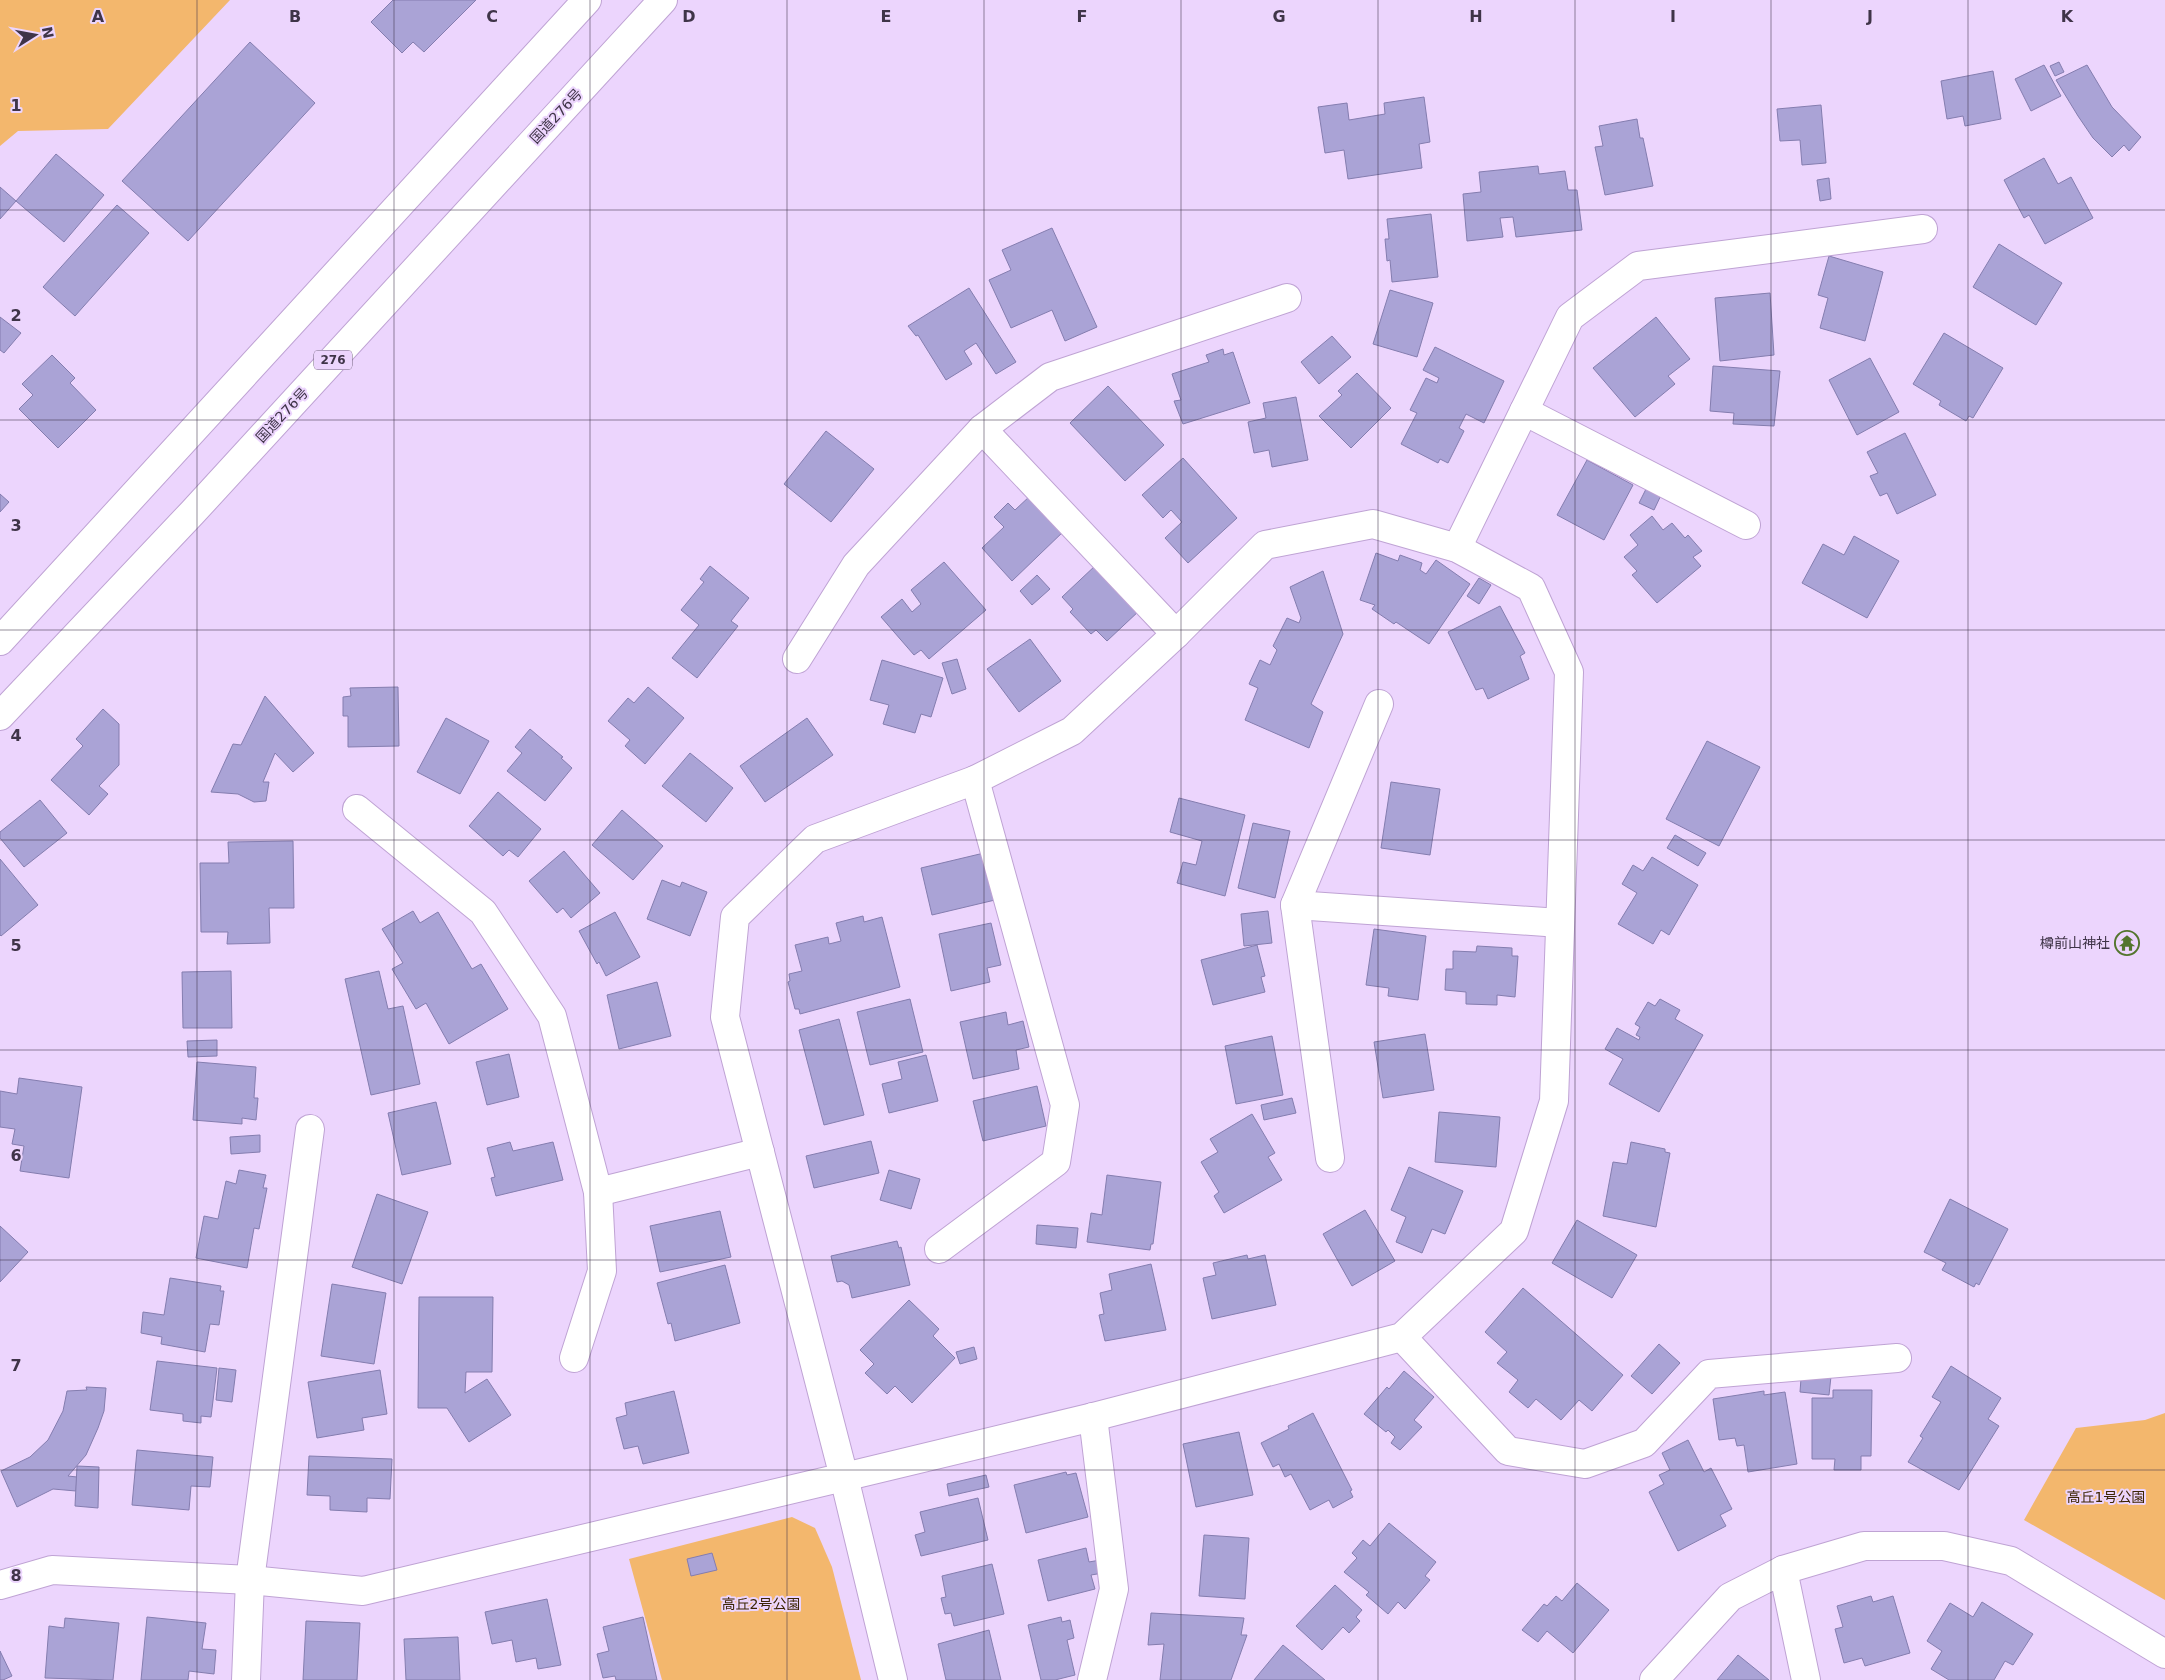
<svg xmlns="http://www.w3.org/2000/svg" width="2165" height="1680" font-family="'DejaVu Sans','Noto Sans JP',sans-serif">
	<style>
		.green { fill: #f3b76d }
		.building { fill: #aaa3d6; stroke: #847daf }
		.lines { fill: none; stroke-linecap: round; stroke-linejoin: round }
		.minor-casing { stroke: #bfa3d4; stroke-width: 30 }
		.trunk-casing { stroke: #bfa3d4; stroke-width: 30 }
		.minor { stroke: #fff; stroke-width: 28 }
		.trunk { stroke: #fff; stroke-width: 28 }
		.grid { fill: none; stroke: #3f3448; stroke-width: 1; stroke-opacity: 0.55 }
		.labels { text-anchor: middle; stroke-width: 4; stroke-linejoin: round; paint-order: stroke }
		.shield { fill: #ecd5fd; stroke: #73647e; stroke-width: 1 }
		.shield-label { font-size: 12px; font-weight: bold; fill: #3f3448 }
		.street-label { font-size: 14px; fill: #3f3448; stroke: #ecd5fd }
		.poi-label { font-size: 14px; fill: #3f3448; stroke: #ecd5fd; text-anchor: end }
		.park-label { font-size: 14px; fill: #3c2503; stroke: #ecd5fd }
		.grid-label { font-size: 16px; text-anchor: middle; font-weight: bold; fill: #3f3448; stroke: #ecd5fd; stroke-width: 4; stroke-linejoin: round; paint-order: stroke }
	</style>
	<rect width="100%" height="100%" fill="#ecd5fd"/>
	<g class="green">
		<path d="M0 0H230L108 129 18 131 0 146Z"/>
		<path d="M2165 1413V1600L2024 1520 2076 1428 2145 1420Z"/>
		<path d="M792 1517 815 1528 832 1567 861 1680H662L629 1559Z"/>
	</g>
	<g class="building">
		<path d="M393 0H476L424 52 413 42 402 53 371 22Z"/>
		<path d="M250 42 315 103 188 241 122 181Z"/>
		<path d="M2059 62 2064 72 2055 76 2050 66Z"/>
		<path d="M2044 65 2061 96 2031 111 2015 79Z"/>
		<path d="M2087 65 2112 107 2141 137 2129 151 2124 145 2112 157 2093 138 2078 116 2056 80Z"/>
		<path d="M1993 71 2001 119 1965 126 1963 116 1947 119 1941 81Z"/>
		<path d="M1424 97 1430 142 1419 144 1422 168 1348 179 1344 150 1325 153 1318 107 1347 103 1349 120 1385 114 1384 103Z"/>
		<path d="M1821 105 1826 163 1802 165 1800 140 1780 141 1777 109Z"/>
		<path d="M1637 119 1640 138H1643L1653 186 1605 195 1595 147 1603 146 1599 126Z"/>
		<path d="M56 154 104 195 64 242 16 201Z"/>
		<path d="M2044 158 2058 184 2071 177 2093 218 2045 244 2029 215 2024 218 2004 180Z"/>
		<path d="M1538 166 1539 174 1565 171 1568 190H1577L1582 230 1516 237 1513 217 1500 218 1503 237 1467 241 1463 194 1481 192 1479 172Z"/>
		<path d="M1829 178 1831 199 1820 201 1817 180Z"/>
		<path d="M0 187 16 201 0 219Z"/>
		<path d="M117 205 149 233 75 316 43 287Z"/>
		<path d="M1431 214 1438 277 1392 282 1390 260 1387 261 1385 239H1389L1387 219Z"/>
		<path d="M1052 228 1097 327 1065 341 1052 310 1011 328 989 280 1011 270 1002 250Z"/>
		<path d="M1999 244 2062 283 2036 325 1973 287Z"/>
		<path d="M1829 256 1883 272 1865 341 1820 328 1828 298 1818 295Z"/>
		<path d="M969 288 1016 362 996 374 976 343 964 351 972 364 946 380 918 335 916 336 908 326Z"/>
		<path d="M1390 290 1433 303 1417 357 1373 344Z"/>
		<path d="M1770 293 1774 355 1720 361 1715 298Z"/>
		<path d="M0 317 21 333 4 353 0 350Z"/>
		<path d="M1656 317 1690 359 1668 376 1675 384 1635 417 1593 368Z"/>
		<path d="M1944 333 2003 368 1973 418 1969 416 1966 421 1939 405 1941 401 1913 384Z"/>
		<path d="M1332 336 1351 357 1319 384 1301 362Z"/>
		<path d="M1435 347 1504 381 1484 423 1466 414 1459 428 1464 431 1448 463 1440 459 1438 463 1401 444 1417 413 1410 410 1426 378 1437 383 1439 378 1423 370Z"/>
		<path d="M1223 349 1224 355 1233 352 1250 403 1183 424 1174 401 1181 400 1172 374 1209 362 1206 355Z"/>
		<path d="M52 355 75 378 70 383 96 410 58 448 19 409 33 395 22 384Z"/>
		<path d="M1870 358 1899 412 1857 435 1829 380Z"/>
		<path d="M1713 366 1780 371 1774 426 1733 424 1734 413 1710 411Z"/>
		<path d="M1357 373 1391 408 1351 448 1319 416 1342 395 1338 391Z"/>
		<path d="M1108 386 1164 445 1125 481 1070 423Z"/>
		<path d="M1296 397 1308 460 1272 467 1269 450 1254 453 1248 422 1266 418 1263 403Z"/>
		<path d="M826 431 874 469 831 522 784 484Z"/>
		<path d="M1905 433 1936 495 1897 514 1887 493 1880 496 1870 476 1878 473 1867 452Z"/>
		<path d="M1183 458 1237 518 1188 563 1165 538 1182 522 1171 510 1163 518 1142 495Z"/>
		<path d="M1587 460 1633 485 1604 540 1557 515Z"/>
		<path d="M1648 485 1663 491 1654 510 1639 503Z"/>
		<path d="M0 494 9 502 0 512Z"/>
		<path d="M1031 495 1065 530 1012 581 982 548 1004 527 994 517 1008 503 1015 510Z"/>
		<path d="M1652 516 1663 530 1672 523 1685 538 1688 535 1702 551 1693 557 1701 566 1657 603 1632 575 1637 571 1624 557 1638 545 1630 535Z"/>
		<path d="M1854 536 1899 561 1867 618 1802 583 1823 544 1844 555Z"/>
		<path d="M1376 553 1398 561 1400 555 1422 563 1420 570 1426 574 1436 560 1470 584 1429 644 1396 622 1394 624 1372 609 1375 605 1360 600Z"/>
		<path d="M944 562 986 610 929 659 921 650 914 655 881 617 902 599 912 612 921 604 911 590Z"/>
		<path d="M1097 564 1140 610 1107 641 1096 630 1091 634 1070 612 1073 609 1062 597Z"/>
		<path d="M710 566 749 598 731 621 738 626 697 678 672 658 699 625 681 610 704 582 700 579Z"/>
		<path d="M1323 571 1343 634 1311 704 1323 712 1309 748 1245 720 1258 688 1249 684 1260 660 1270 665 1277 650 1273 646 1287 618 1299 623 1301 618 1290 587Z"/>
		<path d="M1037 575 1050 589 1032 605 1020 591Z"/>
		<path d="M1479 578 1491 585 1479 604 1467 596Z"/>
		<path d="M1500 606 1525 653 1520 656 1529 679 1488 699 1483 688 1476 690 1448 632Z"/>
		<path d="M1030 639 1061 681 1019 712 987 669Z"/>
		<path d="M957 659 966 689 952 694 942 663Z"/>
		<path d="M882 660 943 678 931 717 921 714 915 733 883 724 889 705 870 700Z"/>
		<path d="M398 687 399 746 348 747V716H343V697L351 696 350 688Z"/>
		<path d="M648 687 684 718 645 764 625 746 630 740 608 721 628 698 634 703Z"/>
		<path d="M265 696 314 753 293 772 275 753 263 782H269L266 801 254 802 238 794 211 792 233 744 241 745Z"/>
		<path d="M103 709 119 724V765L99 786 108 794 89 815 51 780 83 746 76 739Z"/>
		<path d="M446 718 489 741 460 794 417 772Z"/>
		<path d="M807 718 833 755 765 802 740 766Z"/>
		<path d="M530 729 563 757 561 758 572 768 545 801 507 771 522 753 515 747Z"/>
		<path d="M1707 741 1760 767 1719 846 1666 819Z"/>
		<path d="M690 753 733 788 706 822 662 786Z"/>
		<path d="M1391 782 1440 789 1430 855 1381 848Z"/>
		<path d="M498 792 541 829 518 857 509 850 503 856 469 826Z"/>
		<path d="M1179 798 1245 815 1225 896 1177 883 1183 862 1196 865 1202 841 1170 832Z"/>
		<path d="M40 800 67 833 24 867 0 838V832Z"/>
		<path d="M622 810 663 846 633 880 592 845Z"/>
		<path d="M1253 823 1290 831 1275 898 1238 888Z"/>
		<path d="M1675 835 1706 853 1698 866 1667 848Z"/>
		<path d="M293 841 294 908H269L270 943 227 944 228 932H201L200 863H229L228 842Z"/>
		<path d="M564 851 600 893 571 918 563 908 557 913 529 881Z"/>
		<path d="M984 853 995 900 932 915 921 868Z"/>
		<path d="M1652 857 1698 885 1669 935 1661 930 1653 944 1618 924 1637 893 1622 884 1633 865 1643 871Z"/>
		<path d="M0 859 38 905 1 936 0 935Z"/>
		<path d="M662 880 680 887 682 882 707 892 690 936 647 919Z"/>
		<path d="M413 911 420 923 438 912 472 969 481 964 508 1009 449 1044 426 1003 416 1009 392 969 403 963 382 929Z"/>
		<path d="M1268 911 1272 943 1244 946 1241 914Z"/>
		<path d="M615 912 640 957 606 976 599 962 597 964 579 931Z"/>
		<path d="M863 916 864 922 882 917 900 987 800 1014 799 1009H795L788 982 790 981 789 974 802 971 795 945 828 937 829 944 841 941 836 923Z"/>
		<path d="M991 923 1001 965 987 968 990 982 951 991 939 934Z"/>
		<path d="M1374 929 1426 936 1418 1000 1388 996 1389 988 1366 985Z"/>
		<path d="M1257 945 1265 976 1261 977 1265 992 1213 1005 1201 960Z"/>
		<path d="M1477 946 1512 948V956H1518L1515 997 1497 995V1005L1466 1004V992L1445 990 1446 969H1453V951L1476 952Z"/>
		<path d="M231 971 232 1028H183L182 972Z"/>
		<path d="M379 971 388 1009 403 1006 420 1084 371 1095 345 979Z"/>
		<path d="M657 982 671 1036 619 1049 607 995Z"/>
		<path d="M910 999 923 1052 870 1065 857 1012Z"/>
		<path d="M1660 999 1680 1010 1675 1019 1703 1035 1659 1112 1609 1084 1623 1059 1605 1049 1617 1028 1639 1040 1640 1037 1636 1035 1640 1027 1635 1024 1648 1002 1655 1006Z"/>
		<path d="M1006 1012 1008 1025 1023 1021 1029 1047 1016 1050 1019 1069 973 1079 960 1022Z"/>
		<path d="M839 1019 864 1115 824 1125 799 1030Z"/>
		<path d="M1425 1034 1434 1090 1383 1098 1374 1042Z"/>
		<path d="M1272 1036 1283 1095 1236 1104 1225 1046Z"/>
		<path d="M217 1040V1056L188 1057 187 1041Z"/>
		<path d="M509 1054 519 1097 487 1105 476 1062Z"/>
		<path d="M926 1055 938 1101 889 1113 882 1084 902 1079 898 1062Z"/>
		<path d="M197 1062 256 1067 254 1098H258L256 1120 242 1118V1124L193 1120Z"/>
		<path d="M19 1078 82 1087 69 1178 20 1171 24 1146 12 1144 15 1129 0 1127V1091L17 1094Z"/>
		<path d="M1037 1086 1046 1126 983 1141 973 1101Z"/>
		<path d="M1292 1098 1296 1113 1264 1120 1261 1105Z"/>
		<path d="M436 1102 451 1164 402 1175 388 1113Z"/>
		<path d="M1439 1112 1500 1117 1496 1167 1435 1162Z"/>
		<path d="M1252 1114 1275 1153 1268 1157 1282 1180 1224 1213 1214 1196 1219 1192 1201 1162 1218 1152 1210 1139Z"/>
		<path d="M260 1135V1152L231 1154 230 1137Z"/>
		<path d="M871 1141 879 1173 814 1188 806 1156Z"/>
		<path d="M510 1142 513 1151 553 1142 563 1180 496 1196 491 1178 495 1177 487 1148Z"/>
		<path d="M1631 1142 1665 1149V1152L1670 1153 1656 1227 1603 1216 1613 1162 1627 1164Z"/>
		<path d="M1409 1167 1463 1191 1445 1234 1432 1229 1422 1253 1396 1242 1406 1217 1391 1210Z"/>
		<path d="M239 1170 266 1175 263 1188H267L259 1229 254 1228 247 1268 196 1258 204 1216 218 1219 226 1181 236 1184Z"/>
		<path d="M889 1170 920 1179 911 1209 880 1200Z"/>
		<path d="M1107 1175 1161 1182 1153 1244H1151L1150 1250 1087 1242 1091 1213 1102 1215Z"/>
		<path d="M377 1194 428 1212 402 1284 352 1267Z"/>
		<path d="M1950 1199 2008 1229 1979 1285 1976 1283 1974 1287 1942 1270 1946 1263 1924 1252Z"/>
		<path d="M1365 1210 1395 1261 1352 1286 1323 1234Z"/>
		<path d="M720 1211 731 1257 660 1272 650 1226Z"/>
		<path d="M1577 1220 1637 1255 1612 1298 1552 1263Z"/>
		<path d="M1037 1225 1078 1228 1076 1248 1036 1244Z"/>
		<path d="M0 1226 28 1252 0 1282Z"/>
		<path d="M897 1241 899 1248 901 1247 910 1285 852 1298 849 1285 842 1281 837 1282 831 1256Z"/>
		<path d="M1247 1255 1248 1259 1265 1255 1276 1305 1212 1319 1203 1278 1216 1275 1213 1263Z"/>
		<path d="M1151 1264 1166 1330 1105 1341 1099 1315 1104 1314 1100 1293 1112 1290 1109 1274Z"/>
		<path d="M725 1265 740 1323 675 1341 671 1323 668 1324 657 1283Z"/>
		<path d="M170 1278 221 1286 220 1291H224L219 1325 210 1324 205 1352 161 1344 162 1337 141 1333 143 1312 164 1315Z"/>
		<path d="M332 1284 386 1293 374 1364 321 1356Z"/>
		<path d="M1523 1288 1623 1375 1592 1411 1579 1400 1561 1420 1536 1399 1528 1408 1509 1392 1518 1380 1497 1363 1507 1352 1485 1332Z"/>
		<path d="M419 1297H493L492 1372H466L465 1393 487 1379 511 1415 469 1442 447 1408H418Z"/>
		<path d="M909 1300 939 1329 933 1336 955 1358 912 1403 895 1386 887 1394 865 1373 874 1364 860 1350Z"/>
		<path d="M1659 1344 1680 1363 1652 1394 1631 1376Z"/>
		<path d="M974 1347 977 1359 960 1364 956 1352Z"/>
		<path d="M157 1361 217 1368 211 1417 201 1416V1423L183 1421V1414L150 1410Z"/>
		<path d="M1802 1365 1832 1367 1829 1395 1800 1392Z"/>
		<path d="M1951 1366 2001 1398 1988 1419 1999 1426 1959 1490 1908 1462 1923 1438 1920 1436 1941 1402 1932 1397Z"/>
		<path d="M219 1368 236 1370 232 1402 216 1400Z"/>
		<path d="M380 1370 387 1414 362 1418 364 1430 317 1438 308 1382Z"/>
		<path d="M1404 1371 1434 1397 1414 1420 1422 1427 1400 1450 1391 1443 1395 1437 1388 1430 1386 1432 1364 1414 1387 1387 1389 1389Z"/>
		<path d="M86 1387 106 1388 104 1411 98 1428 86 1455 68 1476 77 1477 76 1491 53 1489 17 1507 1 1471 30 1457 48 1440 63 1411 67 1391 87 1390Z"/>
		<path d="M1833 1390H1872L1871 1456H1861V1470H1834L1835 1459H1812V1398H1833Z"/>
		<path d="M674 1391 689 1453 643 1464 638 1446 624 1449 616 1418 627 1415 625 1403Z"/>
		<path d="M1764 1391V1395L1785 1392 1797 1464 1748 1472 1744 1445 1737 1446 1735 1438 1719 1440 1713 1399Z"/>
		<path d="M1313 1413 1352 1490 1350 1491 1353 1497 1333 1508 1329 1500 1310 1510 1291 1474 1285 1477 1279 1464 1273 1467 1261 1443 1289 1429 1288 1426Z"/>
		<path d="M1239 1432 1253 1495 1196 1507 1183 1444Z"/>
		<path d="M1688 1440 1704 1472 1711 1468 1732 1509 1720 1515 1726 1526 1678 1551 1649 1492 1664 1484 1659 1475 1670 1470 1662 1453Z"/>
		<path d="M137 1450 213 1457 210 1487 191 1486 189 1510 132 1505Z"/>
		<path d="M309 1456 392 1459 390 1499 367 1498V1512L330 1510V1496L307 1495Z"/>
		<path d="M77 1466 99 1467 98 1508 75 1506Z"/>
		<path d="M1066 1472 1067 1475 1076 1473 1088 1517 1026 1533 1014 1485Z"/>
		<path d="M986 1475 989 1487 949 1496 947 1484Z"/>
		<path d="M978 1498 988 1540 921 1556 915 1535 925 1532 920 1512Z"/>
		<path d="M1389 1523 1436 1562 1425 1576 1430 1580 1405 1609 1398 1602 1388 1614 1366 1595 1369 1592 1344 1572 1357 1558 1352 1553 1363 1540 1370 1546Z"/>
		<path d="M1204 1535 1249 1538 1245 1599 1199 1596Z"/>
		<path d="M1086 1548 1089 1562 1100 1560 1103 1573 1091 1575 1095 1589 1048 1601 1038 1560Z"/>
		<path d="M712 1553 717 1570 691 1576 687 1559Z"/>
		<path d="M992 1564 1004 1614 954 1626 951 1613 945 1614 941 1598 946 1597 942 1576Z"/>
		<path d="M1577 1583 1609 1610 1573 1653 1547 1631 1538 1642 1522 1630 1544 1604 1547 1606 1556 1596 1562 1601Z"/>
		<path d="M1335 1585 1362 1610 1356 1617 1360 1621 1349 1633 1343 1627 1322 1650 1296 1626Z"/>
		<path d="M1871 1596 1873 1602 1893 1596 1910 1653 1865 1666 1862 1658 1844 1663 1835 1629 1843 1627 1837 1606Z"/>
		<path d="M547 1599 561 1665 538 1669 536 1658 516 1662 512 1640 492 1644 485 1612Z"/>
		<path d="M1982 1602 2033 1634 2013 1665 2005 1661 1994 1680H1949L1931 1669 1942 1651 1927 1641 1950 1603 1973 1617Z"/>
		<path d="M1151 1613 1244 1618 1241 1635H1247L1231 1680H1160L1164 1644 1148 1645Z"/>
		<path d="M147 1617 206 1623 202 1649 216 1650 214 1674 189 1671 188 1680H141Z"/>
		<path d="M643 1617 657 1680H616L615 1676 603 1678 597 1654 609 1651 603 1627Z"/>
		<path d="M1061 1617 1062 1622 1070 1620 1074 1638 1067 1640 1075 1675 1055 1680H1041L1028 1625Z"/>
		<path d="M65 1618 119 1623 113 1680 45 1678 49 1626 64 1628Z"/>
		<path d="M306 1621 360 1623 357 1680H303Z"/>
		<path d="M989 1630 1001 1680H946L938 1644Z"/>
		<path d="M458 1637 460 1680H406L404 1639Z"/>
		<path d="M1283 1645 1325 1680H1254Z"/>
		<path d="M0 1651 12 1676 3 1680H0Z"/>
		<path d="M1738 1655 1769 1680H1717Z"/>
	</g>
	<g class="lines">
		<defs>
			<g id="minor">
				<path d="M1524 411 1746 525"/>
				<path d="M982 429 1176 634"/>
				<path d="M1457 548 1570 317 1638 266 1923 229"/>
				<path d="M797 659 856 565 982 429 1050 377 1287 298"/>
				<path d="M357 809 483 912 552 1016 598 1192 602 1271 574 1358"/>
				<path d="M1295 905 1560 923"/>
				<path d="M1330 1158 1295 905 1379 704"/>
				<path d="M598 1192 760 1152"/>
				<path d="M939 1249 1056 1162 1065 1105 975 780"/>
				<path d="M1402 1337 1508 1451 1585 1464 1644 1443 1709 1374 1897 1358"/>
				<path d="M1783 1570 1806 1680"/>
				<path d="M0 1585 52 1570 250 1580 363 1591 844 1477 1093 1417 1402 1337 1514 1231 1554 1101 1569 672 1531 588 1457 548 1373 524 1265 545 1176 634 1072 731 975 780 815 839 735 917 725 1017 844 1477 893 1680"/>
				<path d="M246 1680 250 1580 310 1129"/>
				<path d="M1092 1680 1114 1589 1093 1417"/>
				<path d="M1654 1680 1730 1597 1783 1570 1864 1546H1944L2011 1561 2165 1654"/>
			</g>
			<g id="trunk">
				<path d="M0 641 587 0"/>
				<path d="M0 716 192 513 663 0"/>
			</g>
		</defs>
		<use href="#minor" class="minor-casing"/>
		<use href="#trunk" class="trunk-casing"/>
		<use href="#minor" class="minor"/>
		<use href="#trunk" class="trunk"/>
	</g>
	<path class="grid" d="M197 0V1680M394 0V1680M590 0V1680M787 0V1680M984 0V1680M1181 0V1680M1378 0V1680M1575 0V1680M1771 0V1680M1968 0V1680M0 210H2165M0 420H2165M0 630H2165M0 840H2165M0 1050H2165M0 1260H2165M0 1470H2165"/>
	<defs>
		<symbol id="temple-ring" viewBox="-11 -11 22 22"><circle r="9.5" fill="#ecd5fd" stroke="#53752d" stroke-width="1.5"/><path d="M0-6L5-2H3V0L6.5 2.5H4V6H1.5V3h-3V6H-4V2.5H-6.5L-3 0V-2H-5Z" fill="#53752d"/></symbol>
	</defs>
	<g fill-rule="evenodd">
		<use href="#temple-ring" x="2113" y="929" width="28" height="28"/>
	</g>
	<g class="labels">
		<rect class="shield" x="314" y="350.5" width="38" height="19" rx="4"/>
		<g class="shield-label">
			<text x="333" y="364">276</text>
		</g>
		<g class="street-label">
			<text transform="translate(556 116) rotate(-47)" y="5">国道276号</text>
			<text transform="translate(282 415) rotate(-47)" y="5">国道276号</text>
		</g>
		<g class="poi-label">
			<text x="2110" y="948">樽前山神社</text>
		</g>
		<g class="park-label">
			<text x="2106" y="1502">高丘1号公園</text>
			<text x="761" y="1609">高丘2号公園</text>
		</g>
	</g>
	<g class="grid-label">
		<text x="98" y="22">A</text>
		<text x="295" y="22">B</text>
		<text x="492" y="22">C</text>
		<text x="689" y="22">D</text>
		<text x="886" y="22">E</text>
		<text x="1082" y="22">F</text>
		<text x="1279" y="22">G</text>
		<text x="1476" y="22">H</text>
		<text x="1673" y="22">I</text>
		<text x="1870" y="22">J</text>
		<text x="2067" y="22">K</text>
		<text x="16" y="111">1</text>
		<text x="16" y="321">2</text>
		<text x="16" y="531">3</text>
		<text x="16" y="741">4</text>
		<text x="16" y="951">5</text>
		<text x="16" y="1161">6</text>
		<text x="16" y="1371">7</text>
		<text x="16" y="1581">8</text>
	</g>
	<g transform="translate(35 35) rotate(79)" stroke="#ecd5fd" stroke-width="4" paint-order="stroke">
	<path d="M0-4L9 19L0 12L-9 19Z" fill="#3f3448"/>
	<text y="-8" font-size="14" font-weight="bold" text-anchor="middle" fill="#3f3448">N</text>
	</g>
</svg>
